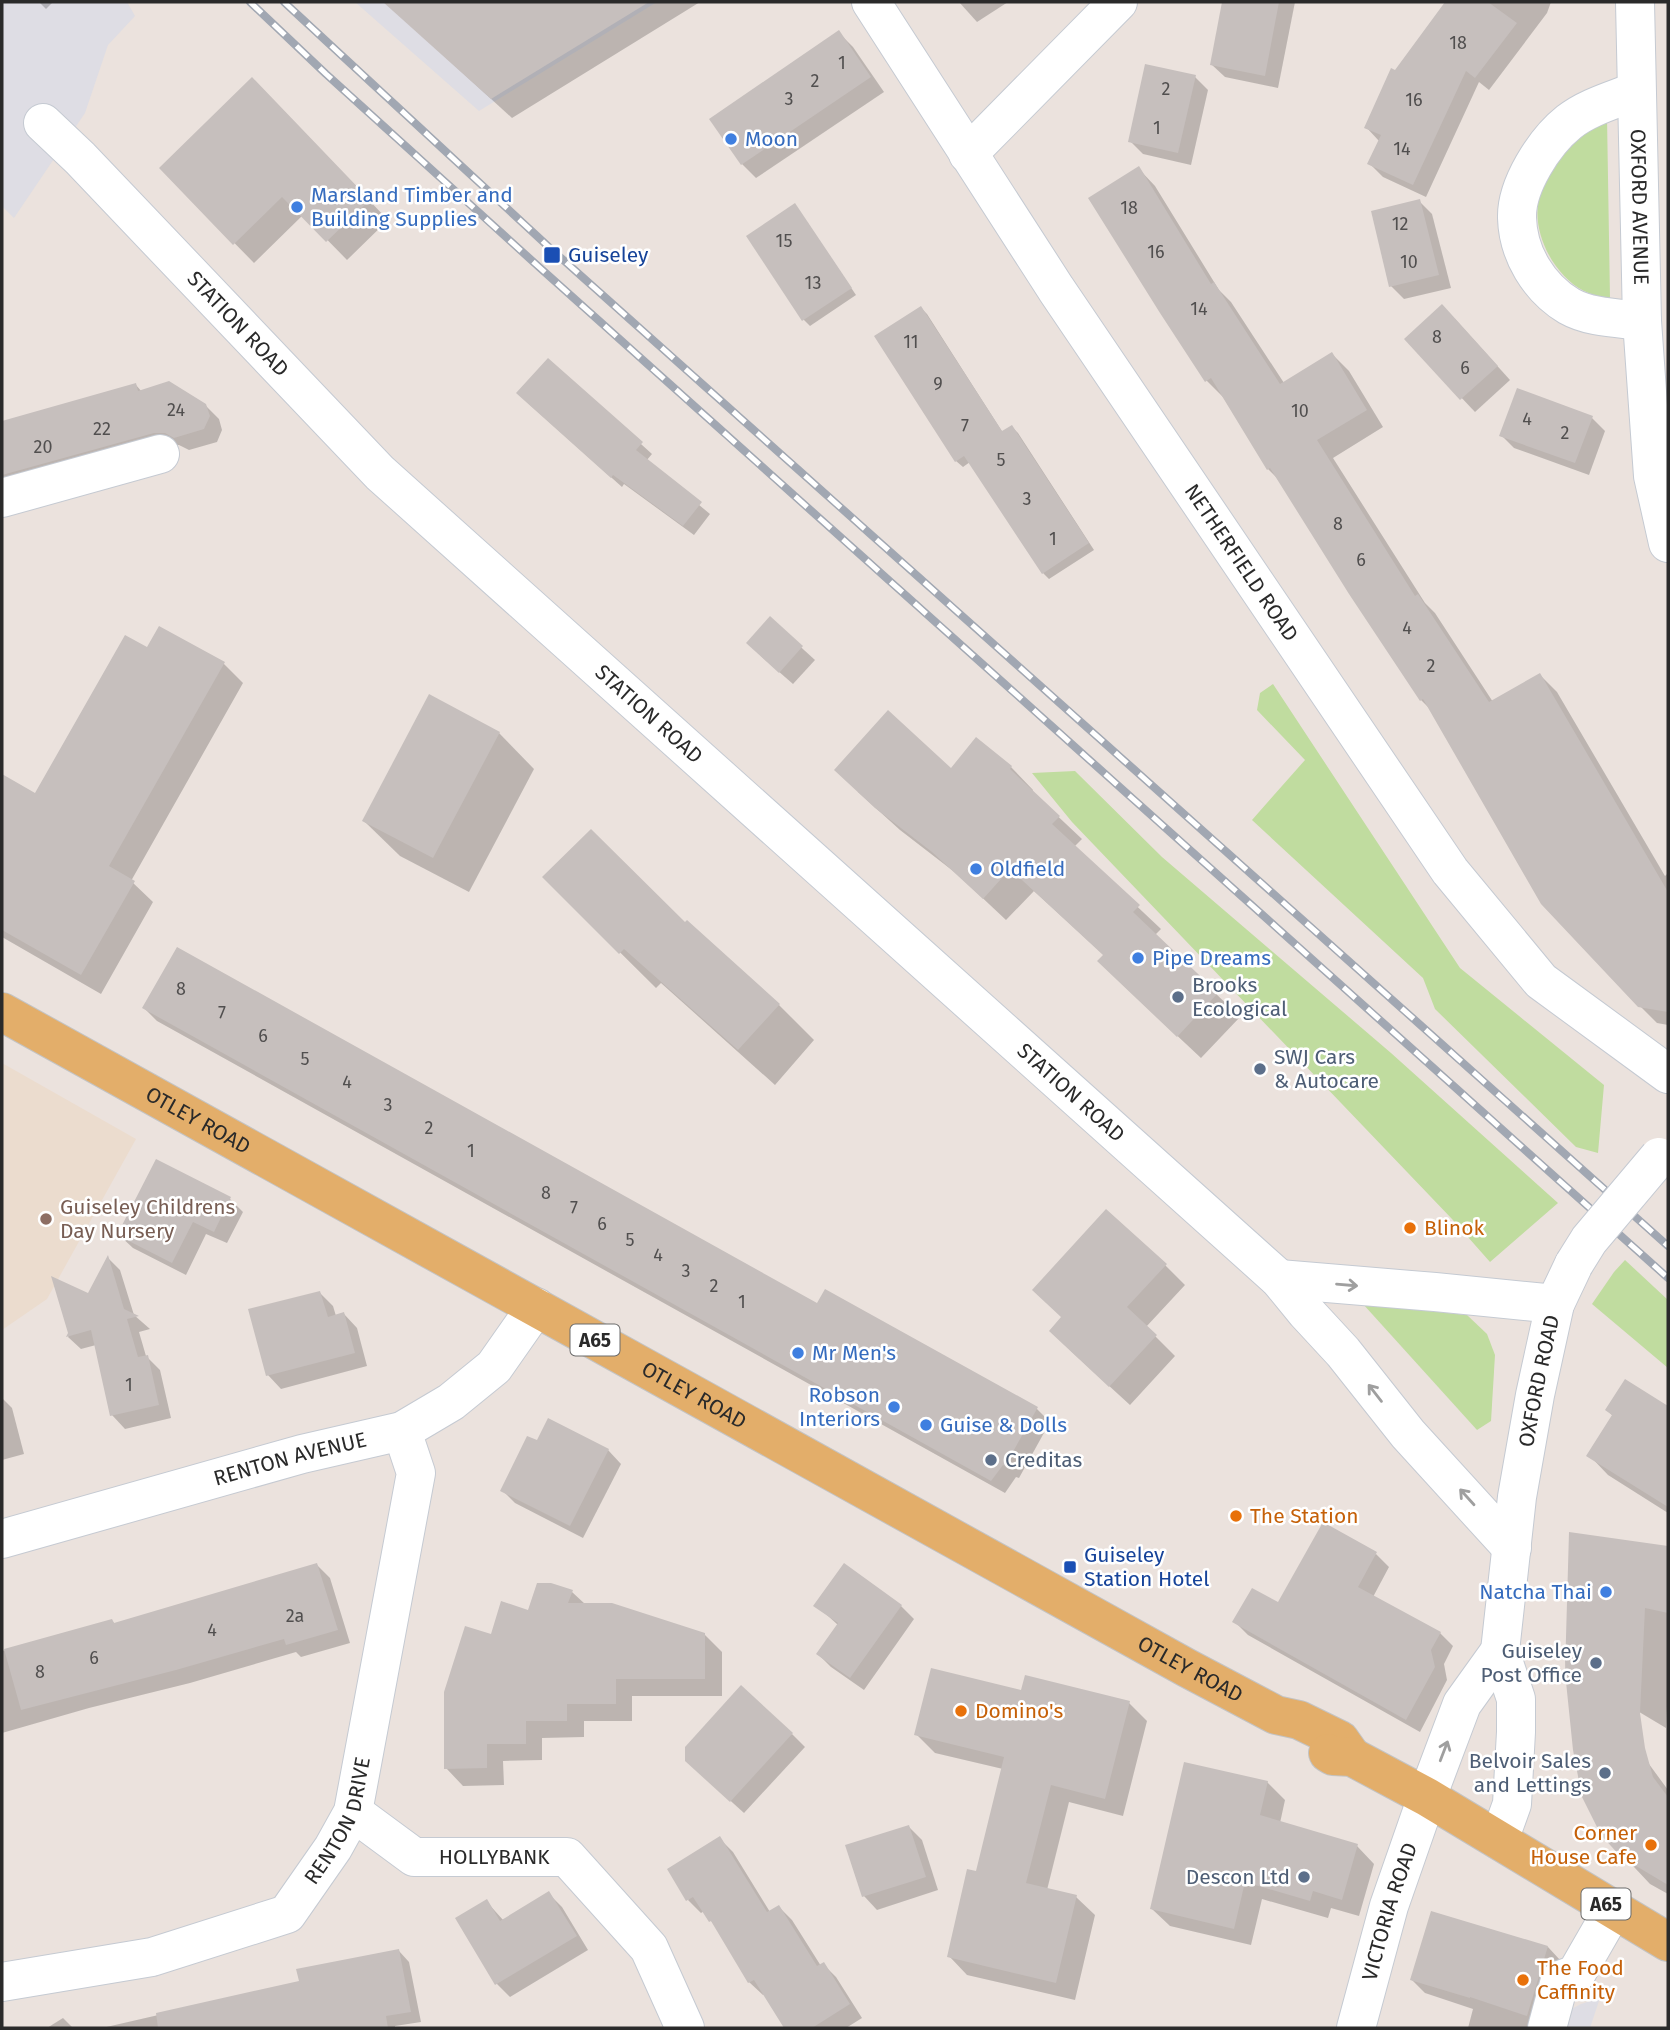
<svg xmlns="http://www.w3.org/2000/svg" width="1670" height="2030" font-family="'Fira Sans',sans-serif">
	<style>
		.industrial { fill: #dedde4 }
		.education { fill: #ebdcce }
		.green { fill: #c0dc9f }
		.shadow { fill: #0003 }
		.building { fill: #c6bfbd }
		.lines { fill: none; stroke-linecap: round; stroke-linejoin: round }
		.minor-casing { stroke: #c5cad2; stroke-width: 40 }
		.major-casing { stroke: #c3c3c3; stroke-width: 40 }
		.minor { stroke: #fff; stroke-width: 38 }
		.major { stroke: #e3ae6a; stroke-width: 38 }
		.rail-casing { stroke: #a1a7b2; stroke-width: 8 }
		.rail { stroke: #fff; stroke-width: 5; stroke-dasharray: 16; stroke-linecap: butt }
		.minor-bridge-casing { stroke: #c5cad2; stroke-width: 40; stroke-linecap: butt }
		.minor-bridge { stroke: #fff; stroke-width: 38 }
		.oneway { stroke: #9f9f9f }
		.shop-dot { fill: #3f7fe0; stroke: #fff; stroke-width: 2.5 }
		.transit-dot { fill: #1a4fb4; stroke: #fff; stroke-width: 2.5 }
		.service-dot { fill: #5c6f8a; stroke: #fff; stroke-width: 2.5 }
		.education-dot { fill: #8d6e63; stroke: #fff; stroke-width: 2.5 }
		.food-dot { fill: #e8710a; stroke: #fff; stroke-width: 2.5 }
		.labels { text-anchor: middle; stroke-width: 5; stroke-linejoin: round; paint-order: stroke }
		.number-label { font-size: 18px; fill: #514f4f }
		.shield { fill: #fff; stroke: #6a6a6a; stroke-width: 2 }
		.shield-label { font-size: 19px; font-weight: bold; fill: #2a2a2a }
		.shop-label { font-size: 21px; fill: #366cbe; stroke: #fff; text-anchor: start }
		.street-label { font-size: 21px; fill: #2a2a2a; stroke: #fff }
		.transit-label { font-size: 21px; fill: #164399; stroke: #fff; text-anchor: start }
		.service-label { font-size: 21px; fill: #4e5e75; stroke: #fff; text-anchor: start }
		.education-label { font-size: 21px; fill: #785e54; stroke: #fff; text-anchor: start }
		.food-label { font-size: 21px; fill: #c56008; stroke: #fff; text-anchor: start }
	</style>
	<rect width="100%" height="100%" fill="#ebe2dd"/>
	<g class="industrial">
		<path d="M2 2H127L135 16 108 45 85 113 14 218 2 206Z"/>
		<path d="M355 2H657L479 111Z"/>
		<path d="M1600 1998 1590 2028H1559L1564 2013 1581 2004Z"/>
	</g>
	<path class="education" d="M2 1063 136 1139 47 1299 2 1330Z"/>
	<g class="green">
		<path d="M1607 117 1610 298C1602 297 1592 295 1584 291 1554 276 1531 232 1539 199 1544 179 1557 158 1571 143 1580 132 1595 125 1607 117Z"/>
		<path d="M1273 684 1460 968 1604 1085 1598 1153 1576 1147 1435 1009 1423 978 1252 820 1305 760 1257 710 1260 693Z"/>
		<path d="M1075 771 1162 857 1391 1053 1558 1203 1490 1262 1452 1219 1072 822 1032 773Z"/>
		<path d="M1625 1260 1668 1300V1368L1592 1304 1614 1272Z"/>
		<path d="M1363 1304 1467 1315 1487 1334 1495 1355 1491 1421 1477 1430Z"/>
	</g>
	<g class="shadow">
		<path d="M39 2H53L46 9Z"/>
		<path d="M385 2H700L512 118Z"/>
		<path d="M959 2H1008L977 22Z"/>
		<path d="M1224 2H1295L1278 88 1225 77 1211 64Z"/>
		<path d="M1454 2H1551L1547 13 1489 90 1479 82 1426 197 1383 177 1370 164 1379 141 1366 127 1395 72Z"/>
		<path d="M839 33 853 47 884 92 756 178 742 164Z"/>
		<path d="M1195 77 1208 90 1191 165 1143 154 1130 141Z"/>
		<path d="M272 99 388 220 347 260 303 215 254 263 161 168Z"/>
		<path d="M1138 168 1155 186 1219 290 1231 302 1284 383 1332 354 1349 371 1383 427 1333 458 1425 603 1435 613 1493 702 1540 675 1557 692 1665 876 1668 873V1025L1657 1023 1639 1005 1429 708 1421 700 1278 479 1268 469 1224 398 1207 381 1091 199Z"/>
		<path d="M1419 201 1432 214 1451 288 1404 299 1391 286Z"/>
		<path d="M800 212 856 295 810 326 804 320Z"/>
		<path d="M921 308 927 314 1003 433 1012 427 1018 433 1094 550 1049 579 1043 573 970 462 963 467 956 461Z"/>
		<path d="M1455 319 1510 380 1475 412 1406 339Z"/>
		<path d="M548 360 652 454 646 461 710 514 694 535 624 484 622 487 528 403Z"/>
		<path d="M136 385 142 392 205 405 219 419 222 430 217 442 189 450 179 445H168L2 494V422Z"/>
		<path d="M1592 418 1605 431 1589 475 1514 448 1501 435Z"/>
		<path d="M770 619 815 660 793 684 761 656Z"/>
		<path d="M148 650 224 664 243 683 131 881 153 902 101 994 2 937V776L36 795Z"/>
		<path d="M499 733 534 769 469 892 400 856 364 821Z"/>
		<path d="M1011 767 1033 790 1032 792 1082 839 1074 847 1161 929 1155 935 1240 1017 1201 1058 1122 984 1105 956 1034 891 1006 920 957 874 900 830 858 792 952 771Z"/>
		<path d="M544 877 685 925 779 1005 814 1040 775 1085 661 983 656 988Z"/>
		<path d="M144 1008 817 1305 1037 1409 1050 1422 1019 1478 1016 1477 1005 1493 157 1021Z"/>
		<path d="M157 1162 230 1199 243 1212 227 1243 206 1234 186 1275 133 1248 119 1235Z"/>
		<path d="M108 1258 120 1270 134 1315 150 1329 139 1332 146 1356 160 1370 171 1418 125 1429 112 1415 96 1345 81 1349 68 1337Z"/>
		<path d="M1165 1265 1185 1285 1146 1327 1175 1356 1130 1405 1071 1351 1063 1318Z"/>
		<path d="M320 1293 333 1306 336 1316 344 1314 357 1328 367 1366 281 1389 268 1375Z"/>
		<path d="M1625 1382 1668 1408V1513L1608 1475 1589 1455 1613 1416 1607 1410Z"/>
		<path d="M2 1398 12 1408 24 1454 2 1460Z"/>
		<path d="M608 1450 621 1464 583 1538 515 1503 502 1490Z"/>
		<path d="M1570 1534 1668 1548V1686L1666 1728 1589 1682 1668 1790V1894L1650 1884 1603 1834 1584 1797 1575 1749 1565 1658 1567 1660Z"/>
		<path d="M1376 1554 1389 1567 1373 1597 1440 1633 1453 1646 1444 1664 1447 1680 1420 1732 1248 1635 1235 1622 1279 1604Z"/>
		<path d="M317 1565 330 1578 350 1643 301 1657 296 1652 190 1683 89 1708 2 1733V1651L112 1621 116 1625Z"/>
		<path d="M844 1566 901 1606 914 1619 864 1690 831 1667 818 1654 838 1625 816 1605Z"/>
		<path d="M572 1592 585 1604 704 1634 722 1652V1696H632V1721H584V1737L542 1738V1760L503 1761 504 1785 463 1786 446 1768 492 1636 529 1612Z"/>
		<path d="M1023 1692 1129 1703 1147 1721 1123 1816 1069 1802 1047 1890 1076 1897 1095 1915 1075 2000 967 1975 949 1956 977 1873 1003 1769 935 1753 916 1734Z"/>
		<path d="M792 1734 805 1747 744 1813 701 1774Z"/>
		<path d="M1267 1782 1285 1800 1280 1823 1357 1846 1374 1864 1359 1916 1331 1908 1328 1918 1262 1899 1251 1945 1170 1926 1152 1909Z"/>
		<path d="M909 1827 922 1840 938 1890 877 1910 864 1896Z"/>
		<path d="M720 1839 733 1852 770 1912 779 1907 792 1920 821 1966 823 1964 836 1977 862 2018 846 2028H786L765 1994 763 1995 749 1982 715 1926 704 1911 701 1913 688 1900Z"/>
		<path d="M549 1894 562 1907 588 1950 510 1997 497 1984 486 1901 504 1921Z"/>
		<path d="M1548 1947 1560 1960 1537 2028H1468L1473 2009 1425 1993 1412 1980Z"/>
		<path d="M399 1951 409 1962 421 2022 395 2026V2028H102L301 1982Z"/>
		<path d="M63 2018 73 2028H47Z"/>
	</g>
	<g class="building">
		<path d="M383 2H649L491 99Z"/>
		<path d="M1222 2H1279L1265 76 1210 65Z"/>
		<path d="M1445 2H1488L1517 23 1475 78 1466 71 1413 185 1367 164 1381 135 1364 128 1391 68 1395 70Z"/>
		<path d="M839 30 871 77 741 165 709 119Z"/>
		<path d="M1145 64 1196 75 1178 153 1128 142Z"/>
		<path d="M252 77 370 200 326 242 282 197 233 245 159 168Z"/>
		<path d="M1139 166 1211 284 1214 282 1280 384 1332 352 1367 410 1317 440 1415 596 1418 594 1489 702 1540 673 1668 892V1012L1638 1007 1541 904 1423 699 1420 701 1349 594 1270 468 1267 470 1211 378 1205 382 1160 313 1088 198Z"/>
		<path d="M1420 199 1439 275 1389 287 1371 211Z"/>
		<path d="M795 203 852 288 802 321 746 236Z"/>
		<path d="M1442 304 1498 366 1460 400 1404 339Z"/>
		<path d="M921 306 1002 431 1012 425 1089 543 1042 574 964 456 955 462 874 336Z"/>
		<path d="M548 358 643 442 636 450 702 502 683 526 613 475 611 478 516 393Z"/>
		<path d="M169 381 206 404 210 416 204 429 174 438 165 433H154L2 475V421L136 383 138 391Z"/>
		<path d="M1517 388 1593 416 1575 463 1499 436Z"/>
		<path d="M770 616 803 646 779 673 746 643Z"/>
		<path d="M159 626 225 662 109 866 135 881 81 975 2 930V774L35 793 125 635 147 647Z"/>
		<path d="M429 694 500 732 433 858 362 821Z"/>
		<path d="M888 710 951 768 976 737 1012 766 1010 769 1060 816 1052 824 1140 905 1133 912 1218 993 1177 1037 1097 961 1103 955 1010 869 983 899 932 852 875 808 834 770Z"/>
		<path d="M591 829 685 922 687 920 780 1004 738 1050 624 949 619 954 542 877Z"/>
		<path d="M177 947 817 1303 825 1289 1038 1407 1005 1466 1003 1465 991 1481 142 1008Z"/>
		<path d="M156 1159 231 1197 214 1232 193 1222 172 1263 117 1235Z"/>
		<path d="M1106 1209 1167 1264 1127 1307 1157 1335 1109 1387 1049 1331 1061 1317 1032 1290Z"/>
		<path d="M108 1255 124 1309 139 1316 127 1319 138 1357 148 1355 159 1405 110 1416 91 1330 66 1337 68 1333 51 1276 88 1293Z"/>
		<path d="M320 1291 328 1317 344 1312 355 1353 266 1376 248 1309Z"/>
		<path d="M1625 1379 1668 1406V1507L1586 1456 1612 1415 1605 1410Z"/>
		<path d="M548 1418 609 1449 570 1526 500 1491 527 1436 537 1440Z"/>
		<path d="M1323 1522 1377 1552 1358 1587 1441 1632 1431 1650 1435 1667 1406 1720 1232 1622 1252 1588 1278 1602Z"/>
		<path d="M1569 1532 1668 1546V1613L1645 1608 1640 1713 1645 1748 1653 1777 1668 1797V1885L1621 1857 1601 1835 1582 1797 1573 1750 1565 1672Z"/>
		<path d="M317 1563 338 1630 286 1645 284 1639 176 1670 21 1710 4 1649 112 1619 114 1623Z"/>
		<path d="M844 1563 902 1605 850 1678 816 1654 838 1623 813 1606Z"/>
		<path d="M537 1583H551L573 1590 568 1603H612L705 1633V1679H616V1704H567V1721H526V1744H487V1768L444 1769V1692L465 1626 491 1634 501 1601 528 1610Z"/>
		<path d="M931 1668 1021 1690 1025 1675 1130 1701 1105 1799 1051 1785 1026 1883 1077 1895 1056 1983 947 1957 967 1869 976 1871 1004 1757 914 1735Z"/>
		<path d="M741 1685 793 1733 730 1802 685 1761V1747Z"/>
		<path d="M1184 1762 1268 1781 1260 1815 1358 1844 1342 1900 1313 1891 1310 1901 1245 1882 1234 1929 1150 1909Z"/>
		<path d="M909 1825 926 1877 862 1897 845 1845Z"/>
		<path d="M720 1836 767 1912 779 1905 817 1966 824 1962 850 2004 812 2028H784L754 1980 748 1983 711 1921 709 1922 693 1897 686 1901 667 1869Z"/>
		<path d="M549 1891 577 1936 495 1985 455 1918 487 1899 500 1921Z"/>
		<path d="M1431 1911 1548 1946 1527 2016 1470 1997V1998L1410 1980Z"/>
		<path d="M399 1949 411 2012 386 2016 388 2028H158L156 2013 299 1981 296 1969Z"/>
	</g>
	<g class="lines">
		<defs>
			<g id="minor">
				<path id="s1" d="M871 2 1056 289 1450 871 1541 981 1668 1074"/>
				<path id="s2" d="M1635 2 1642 321 1653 476 1668 543"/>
				<path d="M1636 91C1614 100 1588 107 1569 122 1544 142 1516 186 1517 218 1518 254 1539 288 1569 306 1590 318 1619 318 1642 321"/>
				<path id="s3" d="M43 123 80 158 380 473 1279 1279 1306 1312 1343 1352 1408 1434 1512 1548"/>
				<path d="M968 154 1118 2"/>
				<path d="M2 498 160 454"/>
				<path d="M1279 1279 1435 1292 1555 1304"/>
				<path id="s4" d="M2 1539 302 1454 402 1431 451 1402 494 1367 536 1307"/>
				<path id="s5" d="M353 1812 414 1857H567L649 1948 685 2028"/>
				<path id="s6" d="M1499 1840 1512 1804 1516 1732V1699L1500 1651 1517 1497 1535 1395 1555 1304 1574 1264"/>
				<path id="s7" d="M2 1982 152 1957 287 1914 333 1848 353 1812 416 1473 402 1431"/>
				<path id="s8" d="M1356 2028 1389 1906 1427 1797 1462 1704 1500 1651"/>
				<path d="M1547 2028 1560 1980 1576 1974 1614 1908"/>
			</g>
			<g id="major">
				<path id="s9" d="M2 1012 1187 1668 1276 1715 1299 1720 1340 1740 1352 1757"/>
				<path d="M1328 1753 1333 1756 1352 1757 1427 1797 1668 1942"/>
			</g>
		</defs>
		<use href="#minor" class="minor-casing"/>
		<use href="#major" class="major-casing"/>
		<use href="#minor" class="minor"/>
		<use href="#major" class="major"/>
		<defs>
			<g id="rail">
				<path d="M250 2 326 74 539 267 1668 1278"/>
				<path d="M284 2 551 249 1668 1246"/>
			</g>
		</defs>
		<use href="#rail" class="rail-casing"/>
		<use href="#rail" class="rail"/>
		<defs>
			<path id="minor-bridge" d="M1574 1264 1589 1240 1659 1157"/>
		</defs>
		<use href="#minor-bridge" class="minor-bridge-casing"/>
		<use href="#minor-bridge" class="minor-bridge"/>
	</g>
	<defs><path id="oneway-shaft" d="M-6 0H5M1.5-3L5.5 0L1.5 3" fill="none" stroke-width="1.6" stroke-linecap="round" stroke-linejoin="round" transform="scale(1.75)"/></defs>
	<g class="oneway">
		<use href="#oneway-shaft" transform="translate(1347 1285) rotate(5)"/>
		<use href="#oneway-shaft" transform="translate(1375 1393) rotate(-128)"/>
		<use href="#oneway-shaft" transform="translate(1467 1497) rotate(-132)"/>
		<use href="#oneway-shaft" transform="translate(1444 1751) rotate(-69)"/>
	</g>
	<g class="shop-dot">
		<circle cx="731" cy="139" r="7"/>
		<circle cx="297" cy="207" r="7"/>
		<circle cx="976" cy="869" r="7"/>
		<circle cx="1138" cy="958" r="7"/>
		<circle cx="798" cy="1353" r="7"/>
		<circle cx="894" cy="1407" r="7"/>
		<circle cx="926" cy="1425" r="7"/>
		<circle cx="1606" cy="1592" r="7"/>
	</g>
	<g class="transit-dot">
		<rect x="543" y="246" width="18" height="18" rx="3.5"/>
		<rect x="1063" y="1560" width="14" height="14" rx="3.5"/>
	</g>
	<g class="service-dot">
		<circle cx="1178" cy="997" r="7"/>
		<circle cx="1260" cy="1069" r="7"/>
		<circle cx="991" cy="1460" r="7"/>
		<circle cx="1596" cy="1663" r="7"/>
		<circle cx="1605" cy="1773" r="7"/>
		<circle cx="1304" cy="1877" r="7"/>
	</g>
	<circle class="education-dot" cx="46" cy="1219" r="7"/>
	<g class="food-dot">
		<circle cx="1410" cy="1228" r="7"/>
		<circle cx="1236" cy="1516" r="7"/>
		<circle cx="961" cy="1711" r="7"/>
		<circle cx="1651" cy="1845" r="7"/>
		<circle cx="1523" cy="1980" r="7"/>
	</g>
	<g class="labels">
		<g class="number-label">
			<text x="1458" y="49">18</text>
			<text x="842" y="69">1</text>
			<text x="815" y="87">2</text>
			<text x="1166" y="95">2</text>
			<text x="789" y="105">3</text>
			<text x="1414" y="106">16</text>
			<text x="1157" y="134">1</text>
			<text x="1402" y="155">14</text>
			<text x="1129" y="214">18</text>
			<text x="1400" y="230">12</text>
			<text x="784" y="247">15</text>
			<text x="1156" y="258">16</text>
			<text x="1409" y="268">10</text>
			<text x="813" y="289">13</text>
			<text x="1199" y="315">14</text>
			<text x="1437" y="343">8</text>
			<text x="911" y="348">11</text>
			<text x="1465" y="374">6</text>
			<text x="938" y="390">9</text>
			<text x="176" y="416">24</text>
			<text x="1300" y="417">10</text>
			<text x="1527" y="425">4</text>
			<text x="965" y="432">7</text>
			<text x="102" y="435">22</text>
			<text x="1565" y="439">2</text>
			<text x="43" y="453">20</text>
			<text x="1001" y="466">5</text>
			<text x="1027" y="505">3</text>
			<text x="1338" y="530">8</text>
			<text x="1053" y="545">1</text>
			<text x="1361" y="566">6</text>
			<text x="1407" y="634">4</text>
			<text x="1431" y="672">2</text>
			<text x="181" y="995">8</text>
			<text x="222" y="1019">7</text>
			<text x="263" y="1042">6</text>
			<text x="305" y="1065">5</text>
			<text x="347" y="1088">4</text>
			<text x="388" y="1111">3</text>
			<text x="429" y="1134">2</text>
			<text x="471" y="1157">1</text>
			<text x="546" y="1199">8</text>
			<text x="574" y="1214">7</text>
			<text x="602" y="1230">6</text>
			<text x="630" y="1246">5</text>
			<text x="658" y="1261">4</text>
			<text x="686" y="1277">3</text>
			<text x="714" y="1292">2</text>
			<text x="742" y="1308">1</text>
			<text x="129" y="1391">1</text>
			<text x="295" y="1622">2a</text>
			<text x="212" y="1636">4</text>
			<text x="94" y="1664">6</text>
			<text x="40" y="1678">8</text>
		</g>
		<g class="shield">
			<rect x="570.5" y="1324.5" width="49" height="31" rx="5"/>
			<rect x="1581.5" y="1888.5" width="49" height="31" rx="5"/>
		</g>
		<g class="shield-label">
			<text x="595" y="1347">A65</text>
			<text x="1606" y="1911">A65</text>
		</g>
		<g class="shop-label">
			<text x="745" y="146">Moon</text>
			<text x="311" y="202">Marsland Timber and<tspan x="311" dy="24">Building Supplies</tspan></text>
			<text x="990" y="876">Oldfield</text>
			<text x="1152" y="965">Pipe Dreams</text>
			<text x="812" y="1360">Mr Men's</text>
			<text x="880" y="1402" text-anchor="end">Robson<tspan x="880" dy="24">Interiors</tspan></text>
			<text x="940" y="1432">Guise &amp; Dolls</text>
			<text x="1592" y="1599" text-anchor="end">Natcha Thai</text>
		</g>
		<g class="street-label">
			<text dy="7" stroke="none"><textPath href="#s2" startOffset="205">OXFORD AVENUE</textPath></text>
			<text dy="7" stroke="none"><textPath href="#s3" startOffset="280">STATION ROAD</textPath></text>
			<text dy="7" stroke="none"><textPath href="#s1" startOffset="672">NETHERFIELD ROAD</textPath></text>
			<text dy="7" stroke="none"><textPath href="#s3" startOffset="847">STATION ROAD</textPath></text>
			<text dy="7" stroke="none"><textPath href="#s3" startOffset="1414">STATION ROAD</textPath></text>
			<text dy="7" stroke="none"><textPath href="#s9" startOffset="224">OTLEY ROAD</textPath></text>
			<text dy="7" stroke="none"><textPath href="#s6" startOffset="467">OXFORD ROAD</textPath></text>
			<text dy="7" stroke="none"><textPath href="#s9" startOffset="791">OTLEY ROAD</textPath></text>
			<text dy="7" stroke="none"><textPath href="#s4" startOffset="299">RENTON AVENUE</textPath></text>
			<text dy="7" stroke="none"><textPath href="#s9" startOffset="1358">OTLEY ROAD</textPath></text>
			<text dy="7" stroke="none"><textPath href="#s7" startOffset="402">RENTON DRIVE</textPath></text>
			<text dy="7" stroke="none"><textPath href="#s5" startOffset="156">HOLLYBANK</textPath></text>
			<text dy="7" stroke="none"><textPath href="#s8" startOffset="121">VICTORIA ROAD</textPath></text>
		</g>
		<g class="transit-label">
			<text x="568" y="262">Guiseley</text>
			<text x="1084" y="1562">Guiseley<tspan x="1084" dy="24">Station Hotel</tspan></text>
		</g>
		<g class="service-label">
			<text x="1192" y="992">Brooks<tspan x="1192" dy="24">Ecological</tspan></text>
			<text x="1274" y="1064">SWJ Cars<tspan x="1274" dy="24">&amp; Autocare</tspan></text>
			<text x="1005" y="1467">Creditas</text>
			<text x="1582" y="1658" text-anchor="end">Guiseley<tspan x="1582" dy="24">Post Office</tspan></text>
			<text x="1591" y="1768" text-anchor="end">Belvoir Sales<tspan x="1591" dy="24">and Lettings</tspan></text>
			<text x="1290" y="1884" text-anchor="end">Descon Ltd</text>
		</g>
		<g class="education-label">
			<text x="60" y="1214">Guiseley Childrens<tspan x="60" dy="24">Day Nursery</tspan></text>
		</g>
		<g class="food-label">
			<text x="1424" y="1235">Blinok</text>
			<text x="1250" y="1523">The Station</text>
			<text x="975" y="1718">Domino's</text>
			<text x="1637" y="1840" text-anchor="end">Corner<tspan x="1637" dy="24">House Cafe</tspan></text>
			<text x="1537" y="1975">The Food<tspan x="1537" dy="24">Caffinity</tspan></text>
		</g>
	</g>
	<rect width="1670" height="2030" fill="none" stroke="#2a2a2a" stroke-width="7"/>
</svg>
